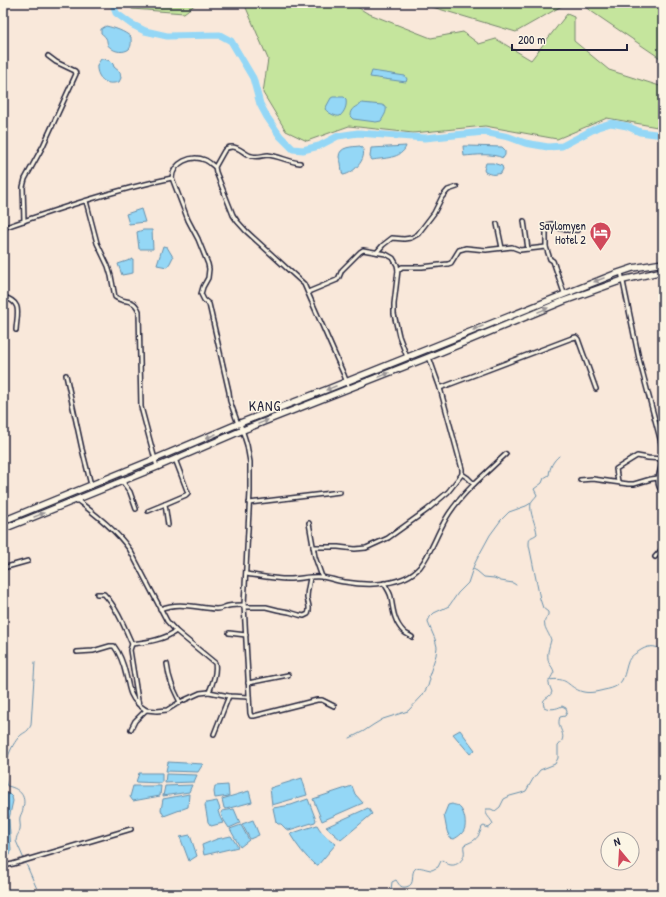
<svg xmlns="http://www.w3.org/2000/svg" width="666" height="897" font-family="'Patrick Hand',sans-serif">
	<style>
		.green { fill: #c5e59d; stroke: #74846c }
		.water { fill: #94d7f6; stroke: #668fab }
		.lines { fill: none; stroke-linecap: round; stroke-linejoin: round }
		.stream { stroke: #668fab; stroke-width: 1 }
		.river { stroke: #94d7f6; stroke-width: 7 }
		.street-casing { stroke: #22223b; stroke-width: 6 }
		.highway-casing { stroke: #22223b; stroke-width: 8 }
		.street { stroke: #fcf5e5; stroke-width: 3 }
		.highway { stroke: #fcf5e5; stroke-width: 5.5 }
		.oneway { fill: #9a9698 }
		.labels { text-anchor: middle; stroke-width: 3; stroke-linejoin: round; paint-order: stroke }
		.poi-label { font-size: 12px; fill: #22223b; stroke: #fcf5e5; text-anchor: end }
		.quarter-label { font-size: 14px; letter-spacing: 1px; fill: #22223b; stroke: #fcf5e5 }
	</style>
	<rect width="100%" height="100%" fill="#f9e8da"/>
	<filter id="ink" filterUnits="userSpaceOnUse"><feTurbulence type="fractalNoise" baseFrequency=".025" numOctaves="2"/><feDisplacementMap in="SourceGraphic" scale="8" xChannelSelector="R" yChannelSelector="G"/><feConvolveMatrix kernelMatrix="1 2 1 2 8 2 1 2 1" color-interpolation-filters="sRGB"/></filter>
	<g filter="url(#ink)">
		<g class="green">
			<path d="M129 3H197L184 13 132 9Z"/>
			<path d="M244 3H351L367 13 431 38 463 32 479 44 496 39 531 60 567 14 574 17V41L609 70 663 87V128L607 118 557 139 485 126 413 133 349 126 307 141 286 131 263 93 268 59Z"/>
			<path d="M419 3H567L516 32Z"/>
			<path d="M579 3H663V60Z"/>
		</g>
		<g class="water">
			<path d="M106 26C115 28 124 31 131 37 131 41 132 46 129 49 124 53 115 52 111 48 106 45 108 42 106 38 104 36 103 34 101 33V29Z"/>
			<path d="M101 59H104L110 61 113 64 114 67 120 72 121 78 119 82C115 83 110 84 106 82 100 80 96 71 97 65 98 63 100 61 101 59Z"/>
			<path d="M372 71 405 76 407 79 406 82 370 77Z"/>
			<path d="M333 97H344L346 99C347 106 345 111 340 116 336 117 328 113 325 109L331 98Z"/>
			<path d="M362 103 382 105 386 107C387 112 384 116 381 121L376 122 353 119 350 116C350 108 356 107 362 103Z"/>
			<path d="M360 146C371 155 354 174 343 175 341 171 342 168 341 163 341 162 339 158 339 157 339 146 353 147 360 146Z"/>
			<path d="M406 146C402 159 383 158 372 160L370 157 371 148Z"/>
			<path d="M463 146H468L502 147 505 150V155L503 158C492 153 476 155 464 156Z"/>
			<path d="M486 163H493L502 166 503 169 501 173C495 175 491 175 485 172L484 170Z"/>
			<path d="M141 209 145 222 129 224 126 214Z"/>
			<path d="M143 230H152L153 249H139L137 232Z"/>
			<path d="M163 246 167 247 173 257 170 263 167 267 157 265Z"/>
			<path d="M133 259V273L122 275 118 264Z"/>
			<path d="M460 730 475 750 470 754 453 734Z"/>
			<path d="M168 762 203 764 198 772 166 771Z"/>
			<path d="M139 773H162V783L136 782Z"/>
			<path d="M166 774 197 775 194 782 165 783Z"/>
			<path d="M302 778 307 795 272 805 270 788Z"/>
			<path d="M192 785 189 792 163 796 165 786Z"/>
			<path d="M228 785 229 796 215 798 214 792 215 786Z"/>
			<path d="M133 786H161L160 796 133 801 130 797Z"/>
			<path d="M352 786 355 794 363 803 322 821 313 799Z"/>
			<path d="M249 791 252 802 226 809 224 808 222 799Z"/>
			<path d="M3 793 9 794 12 797 13 801 9 819 11 851 10 855 3 858Z"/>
			<path d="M189 794 188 807 164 816 161 810 163 799Z"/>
			<path d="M308 799 316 820 315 822 289 830 286 829 281 824H278L276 822 273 808 291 805Z"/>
			<path d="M217 801 220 809 218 811 220 817 223 823 211 826 208 822 205 805 206 803Z"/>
			<path d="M452 804C454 805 457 805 458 806 464 810 466 821 465 827 464 833 459 836 454 839L450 838 447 831 444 815 448 805Z"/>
			<path d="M368 808 372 814 341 840 326 827Z"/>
			<path d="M234 809 240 823 229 828 223 819 221 813 222 811Z"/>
			<path d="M253 820 259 835 250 839 242 824Z"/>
			<path d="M241 825 249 840 240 847 230 829Z"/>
			<path d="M317 825C322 834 328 838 336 844L318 865H315C305 856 297 846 290 834Z"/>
			<path d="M190 835 197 856 189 861 180 837Z"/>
			<path d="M231 836 238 847 204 855 202 845 217 839Z"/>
		</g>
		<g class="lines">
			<g class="stream">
				<path d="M473 569 477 571 484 577 494 578 501 581 513 583 516 585"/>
				<path d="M549 680C568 677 566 685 580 691 588 694 596 692 604 690 609 689 614 688 618 685 625 679 625 670 628 662 629 658 634 654 638 652 646 646 655 644 663 651"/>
				<path d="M350 738 364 731 373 725 383 719 408 711 422 696 428 686 430 679 429 676 436 655 437 647 435 639 429 625 428 621 430 617 434 613 449 606 458 593 468 583 474 565 478 557 490 535 501 520 509 512 526 506 531 503"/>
				<path d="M23 894 35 892 37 889 16 841C17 833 19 835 20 829 21 825 19 821 20 817 21 814 23 811 23 808 27 795 18 788 7 786 1 771 9 749 18 738 24 731 27 734 31 725L35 662"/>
				<path d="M388 894 391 890 392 882 396 880C399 884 400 888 406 887 417 885 409 873 416 868 420 866 427 870 432 870L438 867 441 861 442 860C445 862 448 865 451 865 457 866 463 860 464 855 465 851 463 849 464 845 476 840 478 839 482 827L484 826 488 828 490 827 493 824C491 818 485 816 486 809H491L495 811 500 807 504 799 510 796 521 793 526 791 533 779 540 770 555 764 558 758V746C570 734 555 729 560 717L565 716 567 712 566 708 562 706C556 709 550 710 544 707 541 696 549 700 552 692 547 679 548 684 554 672 553 668 551 666 549 663 546 654 549 648 551 640 548 630 540 625 548 615V612L543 608 540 599 529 545C529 535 531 539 537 534 536 524 529 513 531 503 532 500 535 498 537 495L534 489 542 483 544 478 549 475C550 467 553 461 559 456"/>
			</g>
			<path class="river" d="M113 3 116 13 131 24 145 31 167 36 220 35 231 41 253 78 260 104 267 117 280 136 293 149 303 150 319 146 338 136 358 133 425 138 484 132 509 137 525 143 548 147 562 146 598 127 611 123 627 126 640 132 663 135"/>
			<defs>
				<g id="street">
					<path d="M300 163C289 162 279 156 268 155 263 155 258 158 252 156 245 155 240 147 232 147 229 147 226 148 224 151L215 167 216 172 233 215 237 221 246 231 304 284 344 375 349 388"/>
					<path d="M172 178 188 220 198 239 208 264 209 269 208 278 203 287 201 294 204 300 209 304 229 392 230 401 238 424"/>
					<path d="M86 201 97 243 108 266 111 276 115 297C125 304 133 297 139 311L141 407 157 467"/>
					<path d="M24 221 23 187 25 179 43 146 76 74 75 71 56 62 48 56"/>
					<path d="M524 221 528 249"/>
					<path d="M497 224 502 248"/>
					<path d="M3 228C58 209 114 190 172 178 173 163 191 154 205 160 208 161 212 165 215 167"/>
					<path d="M546 247V227L547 225 552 224C560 230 568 231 578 230"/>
					<path d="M377 252 383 245 392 238 404 239 411 238 418 234 434 213 442 197 448 190 457 187"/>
					<path d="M398 270 402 267H422L448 264 451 263 459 250 466 248 486 250 512 247 520 250 546 247 550 259 553 261 564 293"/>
					<path d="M621 272 639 359 663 450C663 453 663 456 663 459 661 470 653 484 663 492"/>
					<path d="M308 292 337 280 339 277 342 270 360 252 363 250 386 254 393 258 397 265 398 270 394 304V314L399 336 407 357"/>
					<path d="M3 297C23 302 17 313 16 330"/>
					<path d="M66 375 82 449 91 485"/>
					<path d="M440 388 572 338 576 337 578 339 596 389"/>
					<path d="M240 423 247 445 250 462V492L244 605 250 713 251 716H254L317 700H322L334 706"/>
					<path d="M580 480 593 479 628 484H634L651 479 658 478"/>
					<path d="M122 481 130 492 136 509"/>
					<path d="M618 482 616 469 637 456 648 458 663 459"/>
					<path d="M474 484 506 454"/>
					<path d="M77 500C96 515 116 530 130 550L167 621 176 631 215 663C217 673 213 683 209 692L200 693 180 702 167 710 157 711 146 710 139 705 138 700 130 650 132 644C124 626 117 608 104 594H97"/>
					<path d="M249 503 340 492"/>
					<path d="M148 511 165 504"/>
					<path d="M309 523 315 557 322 577"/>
					<path d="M168 525 165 504 186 495 188 493 175 459"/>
					<path d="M313 547H338L355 549 366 548 388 538 427 510 448 492 459 478 462 474V469L440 388 429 357"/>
					<path d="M655 557 663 548"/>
					<path d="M3 568 28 561"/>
					<path d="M246 574C260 576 274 579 288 579 299 579 310 576 321 577 329 578 337 581 345 582 369 586 403 586 420 567 430 554 435 539 443 524 450 510 463 495 474 484L468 478 462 474"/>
					<path d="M384 583C386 587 390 592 391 597 393 610 394 622 404 632 406 634 409 635 412 637"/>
					<path d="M244 607H266L278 610 289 612 299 615 304 616 308 614C311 608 308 604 307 598 307 591 309 584 310 578"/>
					<path d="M160 609C180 601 196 608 216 609 221 609 224 607 228 606 234 605 239 605 244 605"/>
					<path d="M229 633 246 635"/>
					<path d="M132 644C147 642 164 640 176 631"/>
					<path d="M77 652 93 651 110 646H114C120 654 124 666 126 675 129 686 129 696 138 704"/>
					<path d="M167 664C169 680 173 688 180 702"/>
					<path d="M248 683 288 675"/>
					<path d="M209 692 229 696 249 697"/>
					<path d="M131 729 135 721 146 710"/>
					<path d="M214 734 229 696"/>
					<path d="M3 866 13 864 131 829"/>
				</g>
				<g id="highway">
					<path d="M3 521 155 459 240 423 328 389 615 274 633 268 663 263"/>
					<path d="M3 529 31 518 157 467 243 430 429 357 564 301 623 280 663 271"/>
				</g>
			</defs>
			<use href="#street" class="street-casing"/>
			<use href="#highway" class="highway-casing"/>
			<use href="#street" class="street"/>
			<use href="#highway" class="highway"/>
		</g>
		<defs><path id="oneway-solid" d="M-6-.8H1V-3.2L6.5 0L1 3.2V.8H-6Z"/></defs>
		<g class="oneway">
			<use href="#oneway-solid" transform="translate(599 280) rotate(159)"/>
			<use href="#oneway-solid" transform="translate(543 310) rotate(-22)"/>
			<use href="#oneway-solid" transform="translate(478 328) rotate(158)"/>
			<use href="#oneway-solid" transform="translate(384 375) rotate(-22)"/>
			<use href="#oneway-solid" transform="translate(331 388) rotate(158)"/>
			<use href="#oneway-solid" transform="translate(263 422) rotate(-22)"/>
			<use href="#oneway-solid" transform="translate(211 436) rotate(157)"/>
			<use href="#oneway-solid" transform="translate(39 515) rotate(-22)"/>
		</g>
	</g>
	<defs>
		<symbol id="hotel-pin" viewBox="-11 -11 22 30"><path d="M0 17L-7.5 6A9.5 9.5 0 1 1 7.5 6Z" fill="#d1495b" stroke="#fcf5e5"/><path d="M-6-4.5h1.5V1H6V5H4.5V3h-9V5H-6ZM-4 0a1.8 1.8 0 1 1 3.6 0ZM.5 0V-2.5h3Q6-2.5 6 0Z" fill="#fff"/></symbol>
	</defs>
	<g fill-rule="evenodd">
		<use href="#hotel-pin" x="588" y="220" width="25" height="34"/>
	</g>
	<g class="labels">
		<g class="poi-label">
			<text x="586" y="230">Saylomyen<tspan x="586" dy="14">Hotel 2</tspan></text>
		</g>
		<g class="quarter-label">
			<text x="265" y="411">KANG</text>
		</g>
	</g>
	<rect width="666" height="897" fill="none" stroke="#fcf5e5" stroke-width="16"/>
	<rect x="8" y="8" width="650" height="881" fill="none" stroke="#22223b" stroke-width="1.5" filter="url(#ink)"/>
	<g transform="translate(620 851) rotate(342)"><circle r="19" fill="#fcf5e5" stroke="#a5a1a1"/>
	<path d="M0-3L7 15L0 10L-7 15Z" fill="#d1495b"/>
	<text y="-6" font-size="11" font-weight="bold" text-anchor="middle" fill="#22223b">N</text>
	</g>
	<path d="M512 44v6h115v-6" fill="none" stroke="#22223b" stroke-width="2"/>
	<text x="518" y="44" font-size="12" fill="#22223b" stroke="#fcf5e5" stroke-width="3" paint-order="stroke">200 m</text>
</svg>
